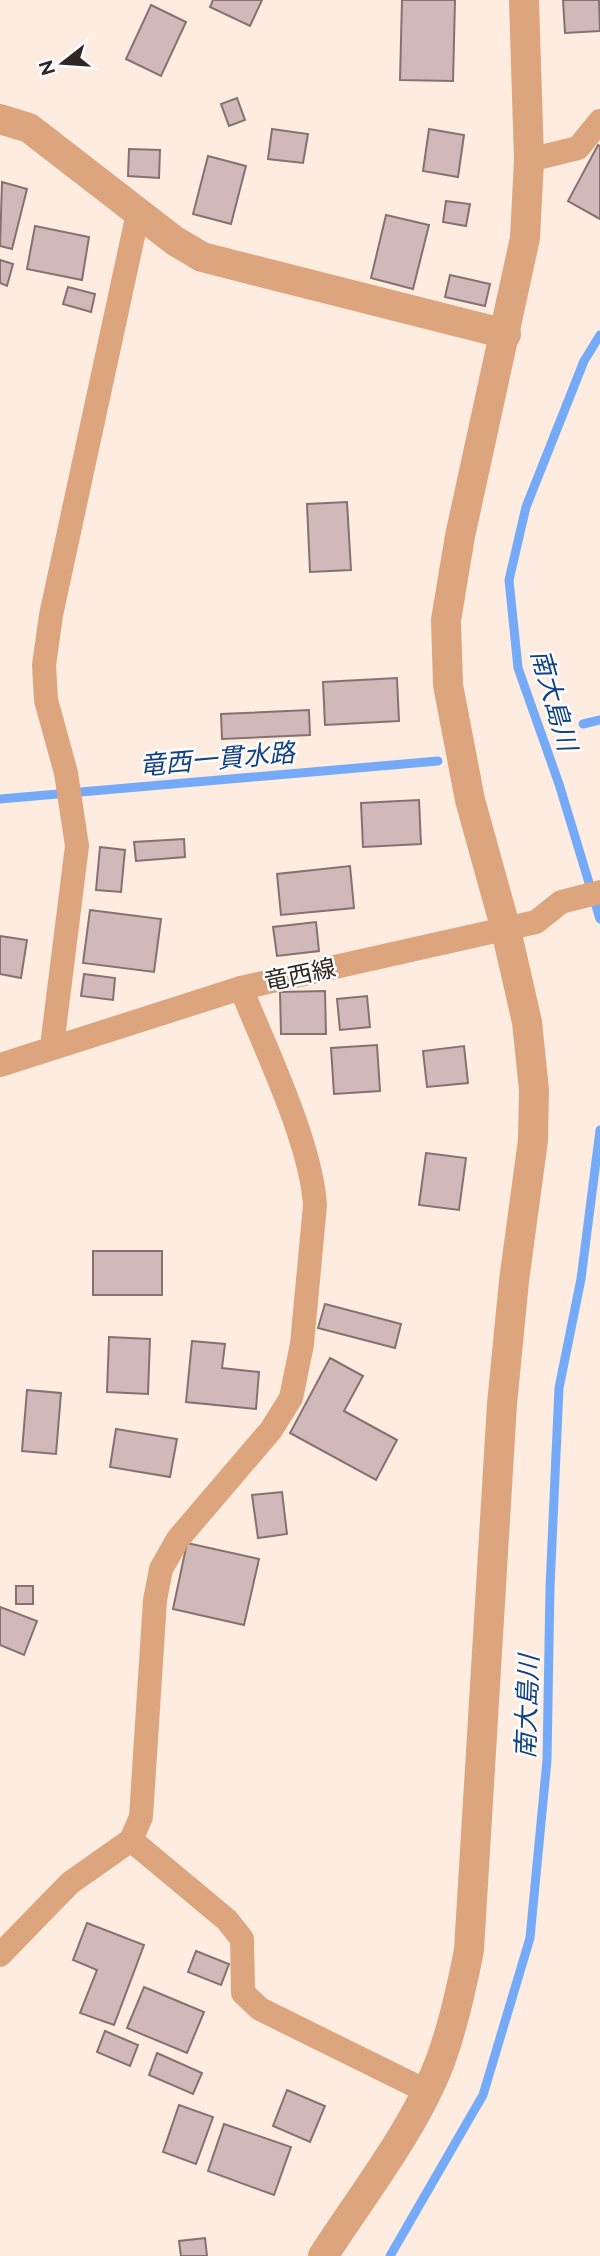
<svg xmlns="http://www.w3.org/2000/svg" width="600" height="2256" font-family="Raleway,'Noto Sans JP',sans-serif">
	<style>
		.lines { fill: none; stroke-linecap: round; stroke-linejoin: round }
		.stream { stroke: #75aaf9; stroke-width: 9 }
		.building { fill: #d0b9b8; stroke: #867170; stroke-width: 2 }
		.minor { stroke: #dda57d; stroke-width: 24 }
		.tertiary { stroke: #dda57d; stroke-width: 30 }
		.labels { text-anchor: middle; stroke-width: 5; stroke-linejoin: round; paint-order: stroke }
		.street-label { font-size: 24px; fill: #2e2723; stroke: #fefefe }
		.water-label { font-size: 26px; font-style: italic; fill: #114288; stroke: #fefefe }
	</style>
	<rect width="100%" height="100%" fill="#ffece0"/>
	<g class="lines">
		<g class="stream">
			<path d="M600 335 584 361 526 507 509 580 518 668 559 784 600 919"/>
			<path d="M583 724 600 720"/>
			<path d="M0 799 438 761"/>
			<path d="M390 2256 483 2095 530 1938 547 1760 550 1587 559 1388 581 1279 600 1130"/>
		</g>
	</g>
	<g class="building">
		<path d="M213 0H262L250 26 210 7Z"/>
		<path d="M402 0H455L453 81 400 80Z"/>
		<path d="M563 0H599L600 31 565 33Z"/>
		<path d="M151 5 186 22 161 76 126 59Z"/>
		<path d="M237 98 245 120 229 126 221 104Z"/>
		<path d="M272 129 308 134 303 163 268 159Z"/>
		<path d="M429 129 464 135 458 177 423 171Z"/>
		<path d="M598 145 600 146V219L568 201Z"/>
		<path d="M129 149 160 150 159 178 128 176Z"/>
		<path d="M208 156 246 166 231 224 193 214Z"/>
		<path d="M2 182 27 189 12 249 0 246Z"/>
		<path d="M446 201 470 204 466 226 443 222Z"/>
		<path d="M386 215 429 225 413 289 371 278Z"/>
		<path d="M35 226 89 237 82 280 27 269Z"/>
		<path d="M0 260 13 264 7 286 0 283Z"/>
		<path d="M450 275 490 284 485 306 445 297Z"/>
		<path d="M68 287 95 294 91 312 63 304Z"/>
		<path d="M347 502 351 570 310 572 307 504Z"/>
		<path d="M397 678 399 721 325 725 323 682Z"/>
		<path d="M309 710 310 735 222 739 221 714Z"/>
		<path d="M419 800 421 844 363 847 361 803Z"/>
		<path d="M184 839 185 857 136 861 134 842Z"/>
		<path d="M100 847 125 850 121 892 96 890Z"/>
		<path d="M350 866 354 908 281 915 277 874Z"/>
		<path d="M90 910 161 919 154 972 83 963Z"/>
		<path d="M316 922 319 951 277 956 273 927Z"/>
		<path d="M0 936 27 940 21 978 0 974Z"/>
		<path d="M84 974 115 978 113 1000 81 996Z"/>
		<path d="M325 991 326 1034H281L280 992Z"/>
		<path d="M367 996 370 1027 340 1030 337 999Z"/>
		<path d="M377 1045 380 1091 334 1094 331 1048Z"/>
		<path d="M464 1046 468 1083 427 1087 423 1051Z"/>
		<path d="M426 1153 466 1158 459 1210 419 1205Z"/>
		<rect x="93" y="1251" width="69" height="44"/>
		<path d="M325 1304 401 1324 395 1348 318 1328Z"/>
		<path d="M109 1337 150 1339 148 1394 107 1392Z"/>
		<path d="M192 1341 225 1344 222 1368 259 1372 256 1409 186 1402Z"/>
		<path d="M330 1358 363 1376 344 1411 397 1440 376 1480 290 1433Z"/>
		<path d="M27 1390 61 1393 56 1454 22 1451Z"/>
		<path d="M116 1429 177 1439 170 1477 110 1467Z"/>
		<path d="M282 1492 287 1534 258 1538 252 1495Z"/>
		<path d="M187 1543 259 1559 244 1625 173 1609Z"/>
		<rect x="16" y="1586" width="17" height="18"/>
		<path d="M0 1607 37 1621 24 1655 0 1645Z"/>
		<path d="M87 1923 144 1945 114 2025 80 2013 97 1970 73 1960Z"/>
		<path d="M196 1951 229 1964 221 1985 188 1972Z"/>
		<path d="M144 1987 204 2012 187 2053 127 2028Z"/>
		<path d="M105 2031 138 2045 130 2066 97 2052Z"/>
		<path d="M157 2053 202 2073 193 2094 149 2075Z"/>
		<path d="M287 2090 325 2106 310 2142 273 2126Z"/>
		<path d="M179 2105 213 2117 196 2164 163 2152Z"/>
		<path d="M224 2124 291 2147 274 2195 208 2171Z"/>
		<path d="M205 2238 207 2256H181L179 2241Z"/>
	</g>
	<g class="lines">
		<g class="minor">
			<path d="M529 160 578 148 600 121"/>
			<path d="M52 1046 77 846 66 773 46 700 44 665 51 615 138 213"/>
			<path d="M0 1065 241 988 536 922 561 902 600 892"/>
			<path d="M131 1840 227 1920 242 1939 243 1993 260 2009 426 2091"/>
			<path d="M0 1955 70 1883 131 1840 141 1817 155 1600 161 1569 178 1539 271 1430 291 1398 302 1344 315 1205C311 1142 265 1048 241 988"/>
		</g>
		<g class="tertiary">
			<path d="M0 119 29 128 175 241 202 257 506 334"/>
			<path d="M323 2256C363 2194 416 2127 441 2059 454 2023 462 1986 469 1950L502 1404 514 1281 533 1140 534 1090 527 1022 506 930 470 800 448 685 446 620 460 536 525 238 529 160 524 0"/>
		</g>
	</g>
	<g class="labels">
		<g class="street-label">
			<text transform="translate(300 975) rotate(-12)" y="8">竜西線</text>
		</g>
		<g class="water-label">
			<text transform="translate(554 700) rotate(74)" y="9">南大島川</text>
			<text transform="translate(217 759) rotate(-5)" y="9">竜西一貫水路</text>
			<text transform="translate(527 1707) rotate(-88)" y="9">南大島川</text>
		</g>
	</g>
	<g transform="translate(63 63) rotate(253)" stroke="#fefefe" stroke-width="5" paint-order="stroke">
	<path d="M0-5L12 26L0 18L-12 26Z" fill="#2e2723"/>
	<text y="-10" font-size="19" font-weight="bold" text-anchor="middle" fill="#2e2723">N</text>
	</g>
</svg>
